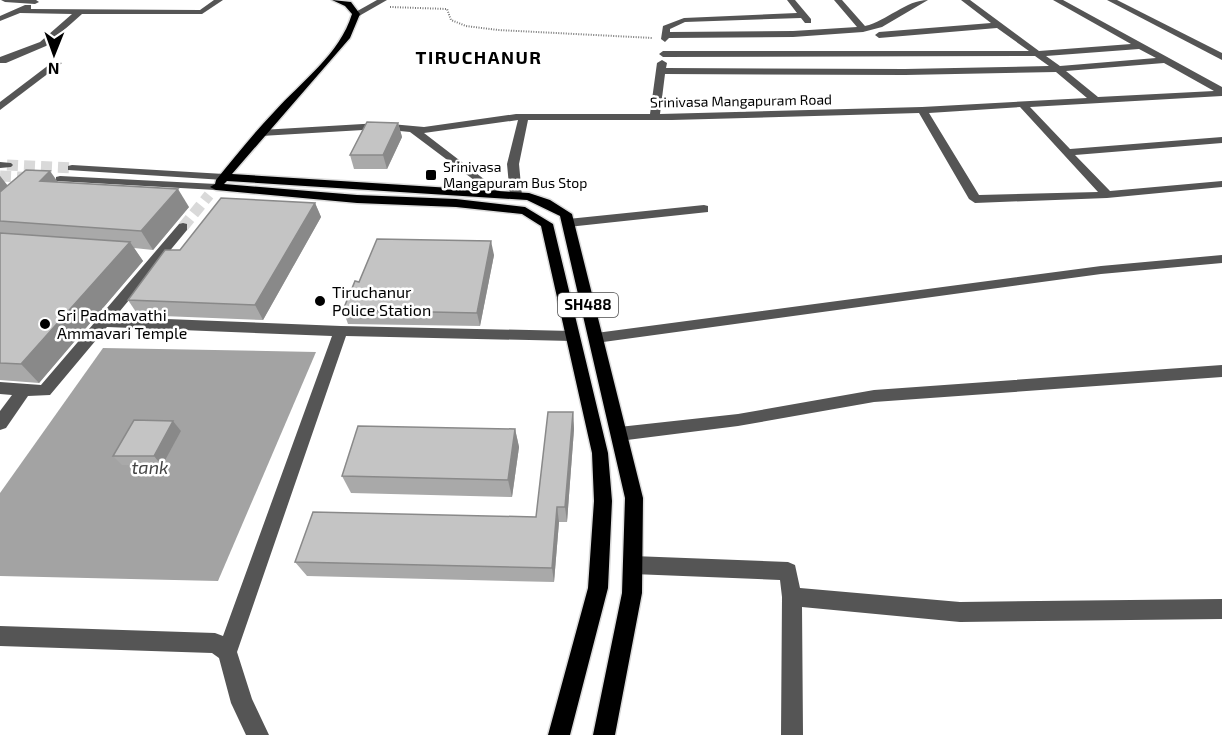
<svg xmlns="http://www.w3.org/2000/svg" width="1222" height="735" font-family="'Exo 2',sans-serif">
	<style>
		.water { fill: #a3a3a3 }
		.lines { fill: none; stroke-linecap: round; stroke-linejoin: round }
		.minor-tunnel { stroke: #d9d9d9; stroke-width: 11; stroke-dasharray: 11 6; stroke-linecap: butt }
		.major-casing { stroke: #dbdbdb; stroke-width: 3 }
		.path { stroke: #777; stroke-width: 2; stroke-dasharray: 1 1.5; stroke-linecap: butt }
		.minor { fill: #555; fill-rule: evenodd }
		.major { fill: #000; fill-rule: evenodd }
		.wall { fill: #a9a9a9 }
		.shaded-wall { fill: #898989 }
		.building { fill: #c4c4c4; stroke: #898989; stroke-width: 1.5 }
		.poi-dot { fill: #000; stroke: #fff; stroke-width: 2 }
		.labels { text-anchor: middle; stroke-width: 5; stroke-linejoin: round; paint-order: stroke }
		.far-street-label { font-size: 14px; fill: #000; stroke: #fff }
		.far-poi-label { font-size: 14px; fill: #000; stroke: #fff; text-anchor: start }
		.shield { fill: #fff; stroke: #4c4c4c; stroke-width: 1.5 }
		.shield-label { font-size: 15px; font-weight: bold; fill: #000 }
		.poi-label { font-size: 16px; fill: #000; stroke: #fff; text-anchor: start }
		.far-district-label { font-size: 18px; font-weight: bold; letter-spacing: 1.5px; fill: #000; stroke: #fff }
		.water-label { font-size: 18px; font-style: italic; fill: #444; stroke: #fff }
	</style>
	<rect width="100%" height="100%" fill="#fff"/>
	<path class="water" d="M103 348 316 352 218 581 0 576V493Z"/>
	<g class="lines">
		<g class="minor-tunnel">
			<path d="M7 165 72 168"/>
			<path d="M0 176 39 178"/>
			<path d="M183 227 209 195"/>
		</g>
		<defs>
			<path id="major" d="M332 0 351 2 360 14 350 38 232 174 529 193 550 200 572 214 643 498 642 593 615 735H593L622 593 625 498 560 216 527 200 227 181 224 184 357 195 456 199 525 207 553 224 608 453 612 501 608 588 570 735H548L588 588 594 501 592 453 541 226 522 214 456 207 357 203 216 190 210 187 215 184 216 180C235 157 253 134 274 112 301 82 340 54 352 14L345 6Z"/>
		</defs>
		<use href="#major" class="major-casing"/>
		<path class="path" d="M390 7 447 9 451 20 466 26 498 30 653 38"/>
		<g class="minor">
			<path d="M1 0H36L39 2 35 4 5 2Z"/>
			<path d="M214 0H223L202 14H82L46 46 6 63H0V57L40 42 72 14 20 13 0 21V16L25 5H31V9L200 10Z"/>
			<path d="M377 0H387L359 16 352 14Z"/>
			<path d="M787 0H795L811 19V23H805L801 18 685 22 670 29V32L793 31 857 27 834 0H842L865 26C887 21 906 0 928 0L882 27 863 32 793 37 669 38 665 42 661 39 663 26 684 18 797 13Z"/>
			<path d="M961 0H970L1039 51 1131 44 1053 0H1063L1222 87V96L1030 107 1070 149 1222 137V143L1075 155 1110 191 1222 181V187L1107 198 975 203 969 199 919 113 672 120H528L519 164 522 196 516 199 510 196 507 164 518 120 424 133 502 193 504 195 498 198 410 132 380 129 261 136 256 133 261 130 380 123 424 127 516 114H650L657 63 662 60 667 63 666 68 905 69 1049 66 1035 56 663 57 659 54 663 51H1029L997 28 879 38 875 35 879 32 991 23ZM1139 49 1156 58 1060 66 1046 56ZM1164 63 1214 91 1098 97 1066 71ZM1056 72 1087 98 922 107 660 114 665 74 905 75ZM1020 107 1098 192 979 195 929 113Z"/>
			<path d="M1107 0H1117L1222 53V60Z"/>
			<path d="M54 61 62 63 0 110V102Z"/>
			<path d="M0 162 11 163 13 165 11 167 0 168Z"/>
			<path d="M72 165 224 174 230 177 224 180 68 170V166Z"/>
			<path d="M60 176 216 184 222 187 216 190 56 181V177Z"/>
			<path d="M704 205 708 206V212L568 227 562 223 568 219Z"/>
			<path d="M183 223 187 224V230L115 317 341 326 572 331 579 336 572 341 346 336 237 652 252 699 269 735H246L231 703 219 658 212 653 0 646V626L215 633 223 636 332 336 107 327 50 395 28 396 6 428 0 430V411L12 395 0 394V382L41 385 179 224Z"/>
			<path d="M1222 255V263L1101 274 596 343 589 338 596 333 1101 266Z"/>
			<path d="M1222 365V377L874 402 738 426 619 441 613 439 611 434 613 429 619 427 738 414 874 390Z"/>
			<path d="M633 556 788 562 795 565 800 588 960 602 1222 599V619L960 622 802 607 803 735H781L782 597 780 580 633 574 626 571 624 565 626 559Z"/>
		</g>
		<use href="#major" class="major"/>
	</g>
	<g class="wall">
		<path d="M398 123 402 137 387 169H354L350 155Z"/>
		<path d="M0 176 8 186 58 182 189 207 153 250 134 248 143 261 39 383 0 380Z"/>
		<path d="M315 203 321 217 263 320 138 315 128 300 180 250Z"/>
		<path d="M494 255 480 326 348 324 343 310 359 282Z"/>
		<path d="M573 412 574 429 567 522H559L554 582 307 576 295 562 536 517Z"/>
		<path d="M173 421 181 431 162 466 122 465 113 456Z"/>
		<path d="M515 429 519 447 512 497 351 493 342 476Z"/>
	</g>
	<g class="shaded-wall">
		<path d="M398 123 402 137 387 169 383 155Z"/>
		<path d="M50 171 63 189 40 181Z"/>
		<path d="M0 176 14 194 0 205Z"/>
		<path d="M178 189 189 207 153 250 141 231Z"/>
		<path d="M315 203 321 217 263 320 255 305Z"/>
		<path d="M491 241 494 255 480 326 477 313Z"/>
		<path d="M130 242 143 261 39 383 21 364Z"/>
		<path d="M573 412 574 429 567 522 565 507Z"/>
		<path d="M173 421 181 431 162 466 154 456Z"/>
		<path d="M515 429 519 447 512 497 508 480Z"/>
		<path d="M557 507 559 522 554 582 552 568Z"/>
	</g>
	<g class="building">
		<path d="M367 122 398 123 383 155H350Z"/>
		<path d="M26 170 50 171 40 181 178 189 141 231 0 221V192Z"/>
		<path d="M221 198 315 203 255 305 128 300 165 250H180Z"/>
		<path d="M0 233 130 242 21 364 0 363Z"/>
		<path d="M377 239 491 241 477 313 343 310 355 281 359 282Z"/>
		<path d="M548 412H573L565 507H557L552 568 295 562 313 512 536 517Z"/>
		<path d="M134 420 173 421 154 456H113Z"/>
		<path d="M358 426 515 429 508 480 342 476Z"/>
	</g>
	<g class="poi-dot">
		<rect x="425" y="169" width="12" height="12" rx="3"/>
		<circle cx="320" cy="301" r="6"/>
		<circle cx="45" cy="324" r="6"/>
	</g>
	<g class="labels">
		<g class="far-street-label">
			<text transform="translate(741 101) rotate(-1)" y="5">Srinivasa Mangapuram Road</text>
		</g>
		<g class="far-poi-label">
			<text x="443" y="172">Srinivasa<tspan x="443" dy="16">Mangapuram Bus Stop</tspan></text>
		</g>
		<rect class="shield" x="558" y="293" width="60" height="24" rx="4.5"/>
		<g class="shield-label">
			<text x="588" y="310">SH488</text>
		</g>
		<g class="poi-label">
			<text x="332" y="298">Tiruchanur<tspan x="332" dy="18">Police Station</tspan></text>
			<text x="57" y="321">Sri Padmavathi<tspan x="57" dy="18">Ammavari Temple</tspan></text>
		</g>
		<g class="far-district-label">
			<text x="479" y="64">TIRUCHANUR</text>
		</g>
		<g class="water-label">
			<text x="150" y="474">tank</text>
		</g>
	</g>
	<g transform="translate(54 54) rotate(181)" stroke="#ffffff" stroke-width="4.5" paint-order="stroke">
	<path d="M0-4.5L10 22L0 15L-10 22Z" fill="#000000"/>
	<text y="-9" font-size="16" font-weight="bold" text-anchor="middle" fill="#000000">N</text>
	</g>
</svg>
